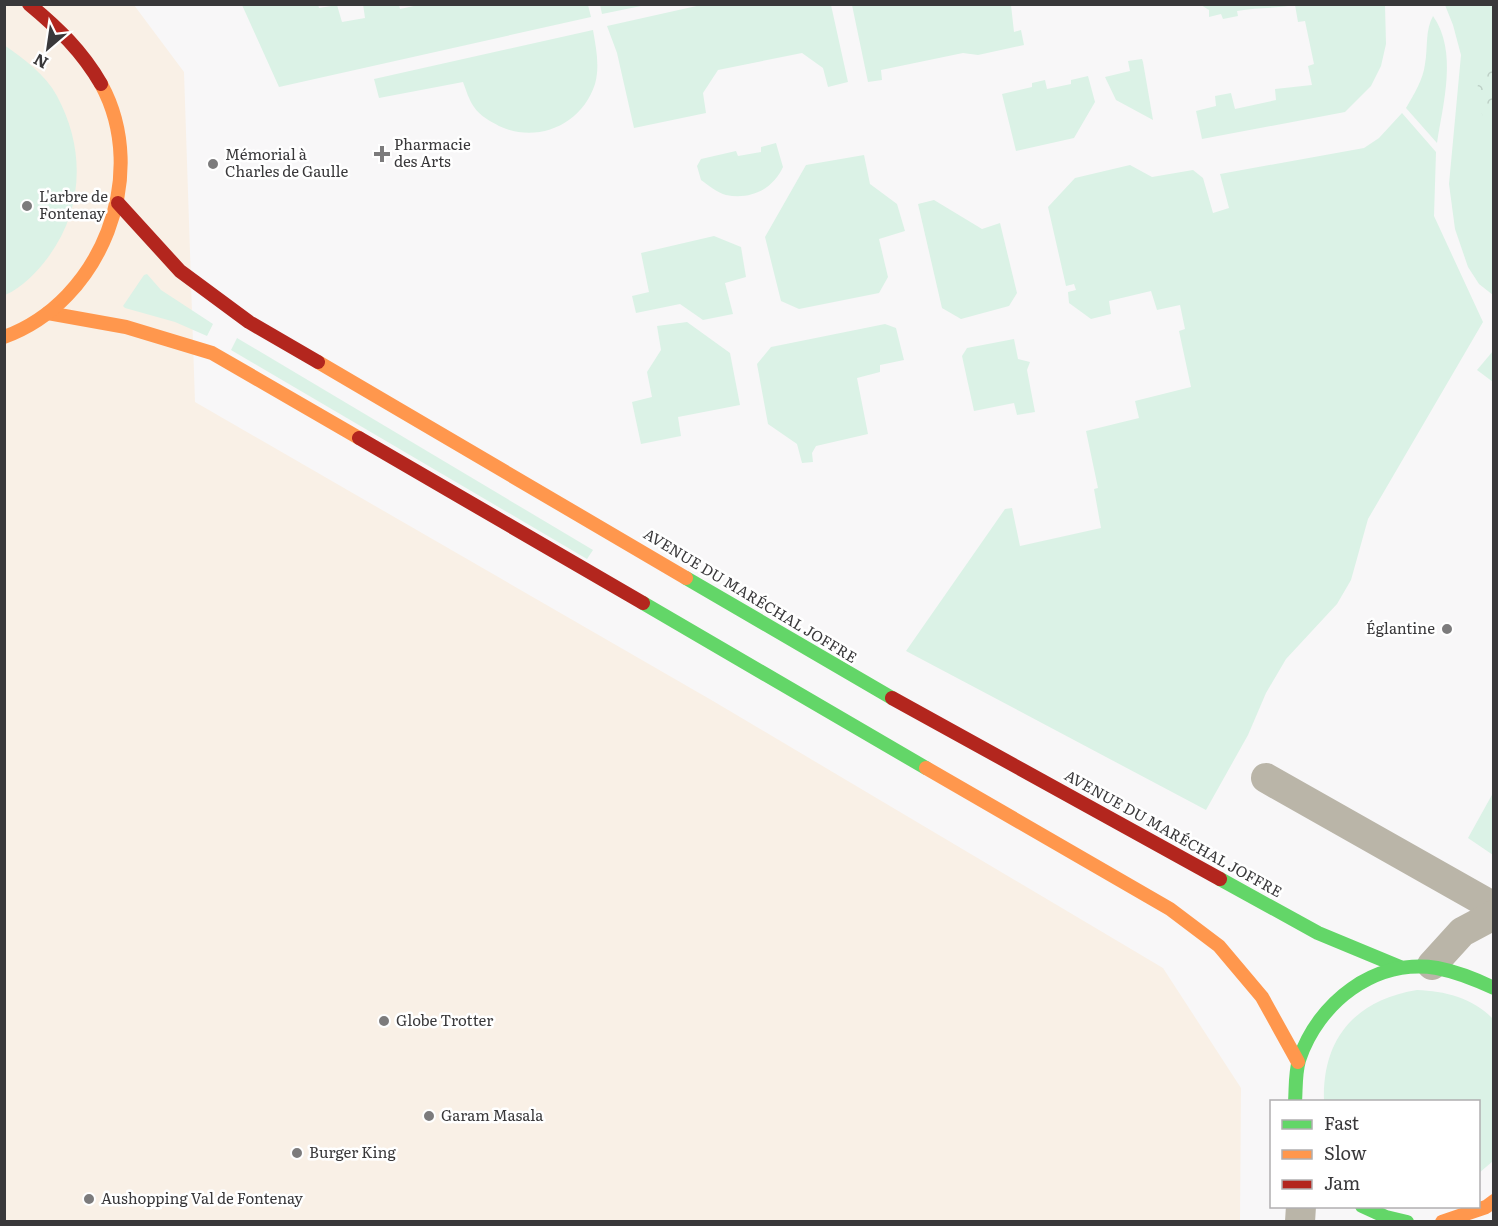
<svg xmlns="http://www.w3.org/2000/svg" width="1498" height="1226" font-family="Literata,serif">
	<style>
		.commercial { fill: #f9f0e6 }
		.grass { fill: #dbf2e6 }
		.park { fill: url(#park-crowns) }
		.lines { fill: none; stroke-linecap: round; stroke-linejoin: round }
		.street { stroke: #bab5a8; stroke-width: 30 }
		.fast { stroke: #63d668; stroke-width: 14 }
		.slow { stroke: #ff974d; stroke-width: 14 }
		.jam { stroke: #b3261e; stroke-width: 14 }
		.poi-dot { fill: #7c7b7c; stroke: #fff; stroke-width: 2 }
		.labels { text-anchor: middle; stroke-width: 5; stroke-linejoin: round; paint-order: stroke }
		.poi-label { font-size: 15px; fill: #39383a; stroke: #fff; text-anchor: start }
		.street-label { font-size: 15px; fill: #39383a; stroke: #fff }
	</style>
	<defs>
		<pattern id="park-crowns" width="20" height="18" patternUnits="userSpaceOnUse" patternTransform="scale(1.5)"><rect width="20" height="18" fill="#dbf2e6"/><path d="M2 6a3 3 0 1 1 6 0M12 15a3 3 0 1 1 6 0" fill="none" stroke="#bdd0c6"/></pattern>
	</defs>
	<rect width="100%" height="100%" fill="#f8f7f8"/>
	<path class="commercial" d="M5 5H134L184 72 195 402 713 701 1163 968 1241 1088 1240 1221 5 1222Z"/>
	<g class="grass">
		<path d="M318 4 319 8 337 5 342 22 365 18 363 4 399 5 400 9 423 4 588 5 591 17 279 87 242 5Z"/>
		<path d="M600 5V4L646 5 602 14Z"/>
		<path d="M701 5H831L848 82 828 87 823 68 802 53 718 70 703 93 706 113 634 128 617 53 607 26Z"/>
		<path d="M852 5H1011L1014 32 1021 30 1024 45 978 55 963 53 881 70 882 80 868 82Z"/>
		<path d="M1201 5H1294C1275 9 1256 7 1237 11L1238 16 1223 19 1221 14 1209 17V10Z"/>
		<path d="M1295 5H1385L1386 44 1381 66 1371 86 1345 112 1202 139 1196 111 1216 106 1215 96 1231 93 1235 109 1276 100 1275 89 1312 85 1308 66 1314 64 1305 21 1298 22Z"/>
		<path d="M1445 5H1493V295L1479 284 1468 267 1455 229 1449 184 1461 55 1453 25Z"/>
		<path d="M1433 16C1458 51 1443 104 1437 143L1406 108C1414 94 1423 80 1425 64 1428 48 1425 30 1433 16Z"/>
		<path d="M593 30C596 48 600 66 595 84 582 125 537 144 499 126 490 121 480 116 474 107 469 100 466 90 463 82L379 98 374 79Z"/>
		<path d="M4 45C24 59 45 74 57 96 85 148 84 208 49 256 38 271 22 288 5 295Z"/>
		<path d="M1142 59 1143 62 1153 120 1116 100 1105 77 1130 71 1128 61Z"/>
		<path d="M1088 76 1095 102 1074 138 1016 151 1002 94 1032 87V83L1045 80 1047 89 1071 84V80Z"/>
		<path d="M1402 113 1436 152 1434 216 1483 322 1368 519 1351 580 1337 604 1286 659 1266 693 1248 735 1206 810 906 651 1005 509 1012 508 1020 546 1101 528 1094 489 1098 488 1086 431 1139 418 1135 401 1191 387 1179 331 1185 329 1180 305 1157 310 1151 291 1109 301 1111 314 1091 319 1069 303 1068 292 1076 290 1074 284 1066 286 1048 207 1075 178 1130 165 1152 177 1193 170 1203 178 1213 213 1229 208 1220 174 1364 148 1379 138Z"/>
		<path d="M776 143 783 167C773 189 751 200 726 195 718 193 708 185 701 180L697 166 701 159 736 151 738 156 761 152V147Z"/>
		<path d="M864 155 870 184 897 204 905 231 879 239 888 277 879 293 799 309 781 301 765 237 806 165Z"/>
		<path d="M934 200 982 229 1000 223 1017 293 1009 306 961 319 942 308 918 204Z"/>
		<path d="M714 236 741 247 746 277 725 283 733 314 703 320 680 304 636 313 632 296 649 292 641 253Z"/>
		<path d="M147 274 161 290 213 324 207 336 175 322 125 308 123 306 144 275Z"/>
		<path d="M687 322 730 353 740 405 678 417 681 436 641 444 632 402 652 397 647 372 661 350 657 326Z"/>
		<path d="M885 324 896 328 904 360 880 365V372L857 378 868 434 816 446 812 453 813 462 802 463 797 444 768 424 757 364 771 347Z"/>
		<path d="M237 338 593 550 587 559 231 350Z"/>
		<path d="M1014 339 1018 359 1030 362 1027 370 1035 412 1017 415 1014 403 974 411 962 356 967 348Z"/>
		<path d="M1493 351V382L1477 370Z"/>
		<path d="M1493 793V855L1468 838Z"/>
		<path d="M1417 990C1445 991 1473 998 1493 1019V1161L1479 1173 1478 1102 1324 1101C1322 1039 1355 1000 1417 990Z"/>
	</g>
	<path class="park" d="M1493 62V126C1471 111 1472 76 1493 62Z"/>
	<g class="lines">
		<g class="street">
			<path d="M1266 778 1494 907"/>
			<path d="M1432 965 1462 932 1494 915"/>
			<path d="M1300 1222 1301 1206"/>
		</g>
		<g class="fast">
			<path d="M686 578 892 698"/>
			<path d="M643 603 926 768"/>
			<path d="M1220 879 1318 933 1400 967"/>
			<path d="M1295 1102C1296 1088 1295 1074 1299 1060 1318 1003 1374 958 1437 968 1458 972 1475 979 1494 988"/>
			<path d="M1362 1206 1386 1217 1407 1222"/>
		</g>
		<g class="slow">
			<path d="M48 313 126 327 212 353 359 438"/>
			<path d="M4 337C101 302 151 175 101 84"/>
			<path d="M318 362 686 578"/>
			<path d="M926 768 1170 909 1219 946 1262 997 1298 1062"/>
			<path d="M1442 1222 1486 1207 1494 1201"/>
		</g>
		<g class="jam">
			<path d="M29 4C58 28 82 51 101 84"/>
			<path d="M118 203 180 271 249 322 318 362"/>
			<path d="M359 438 643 603"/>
			<path d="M892 698 1220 879"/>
		</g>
	</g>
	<g class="poi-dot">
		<path d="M379 145h6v6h6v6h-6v6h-6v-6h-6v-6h6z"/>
		<circle cx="213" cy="164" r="6"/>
		<circle cx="27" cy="206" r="6"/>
		<circle cx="1447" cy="629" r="6"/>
		<circle cx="384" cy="1021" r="6"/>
		<circle cx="429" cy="1116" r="6"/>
		<circle cx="297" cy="1153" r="6"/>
		<circle cx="89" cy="1199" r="6"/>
	</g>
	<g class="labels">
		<g class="poi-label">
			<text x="394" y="150">Pharmacie<tspan x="394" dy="17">des Arts</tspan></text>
			<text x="225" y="160">Mémorial à<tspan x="225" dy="17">Charles de Gaulle</tspan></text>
			<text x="39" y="202">L'arbre de<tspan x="39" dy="17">Fontenay</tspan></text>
			<text x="1435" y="634" text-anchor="end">Églantine</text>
			<text x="396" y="1026">Globe Trotter</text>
			<text x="441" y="1121">Garam Masala</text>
			<text x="309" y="1158">Burger King</text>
			<text x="101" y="1204">Aushopping Val de Fontenay</text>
		</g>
		<g class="street-label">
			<text transform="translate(750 596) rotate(31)" y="5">AVENUE DU MARÉCHAL JOFFRE</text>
			<text transform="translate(1173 834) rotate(29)" y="5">AVENUE DU MARÉCHAL JOFFRE</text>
		</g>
	</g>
	<rect width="1498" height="1226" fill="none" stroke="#39383a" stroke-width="12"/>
	<rect x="1270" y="1100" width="210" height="108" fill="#ffffff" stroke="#b0afb0" stroke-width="1.5"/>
	<rect x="1282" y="1120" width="30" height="9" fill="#63d668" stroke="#b0afb0" stroke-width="1.5"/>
	<text x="1324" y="1130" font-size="18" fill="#39383a">Fast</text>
	<rect x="1282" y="1150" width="30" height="9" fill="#ff974d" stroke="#b0afb0" stroke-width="1.5"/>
	<text x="1324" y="1160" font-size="18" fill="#39383a">Slow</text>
	<rect x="1282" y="1180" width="30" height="9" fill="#b3261e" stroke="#b0afb0" stroke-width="1.5"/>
	<text x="1324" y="1190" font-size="18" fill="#39383a">Jam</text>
	<g transform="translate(48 48) rotate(209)" stroke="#ffffff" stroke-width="4.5" paint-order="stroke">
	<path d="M0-4.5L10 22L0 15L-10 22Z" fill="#39383a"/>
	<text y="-9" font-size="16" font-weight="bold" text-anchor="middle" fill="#39383a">N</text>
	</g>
</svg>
